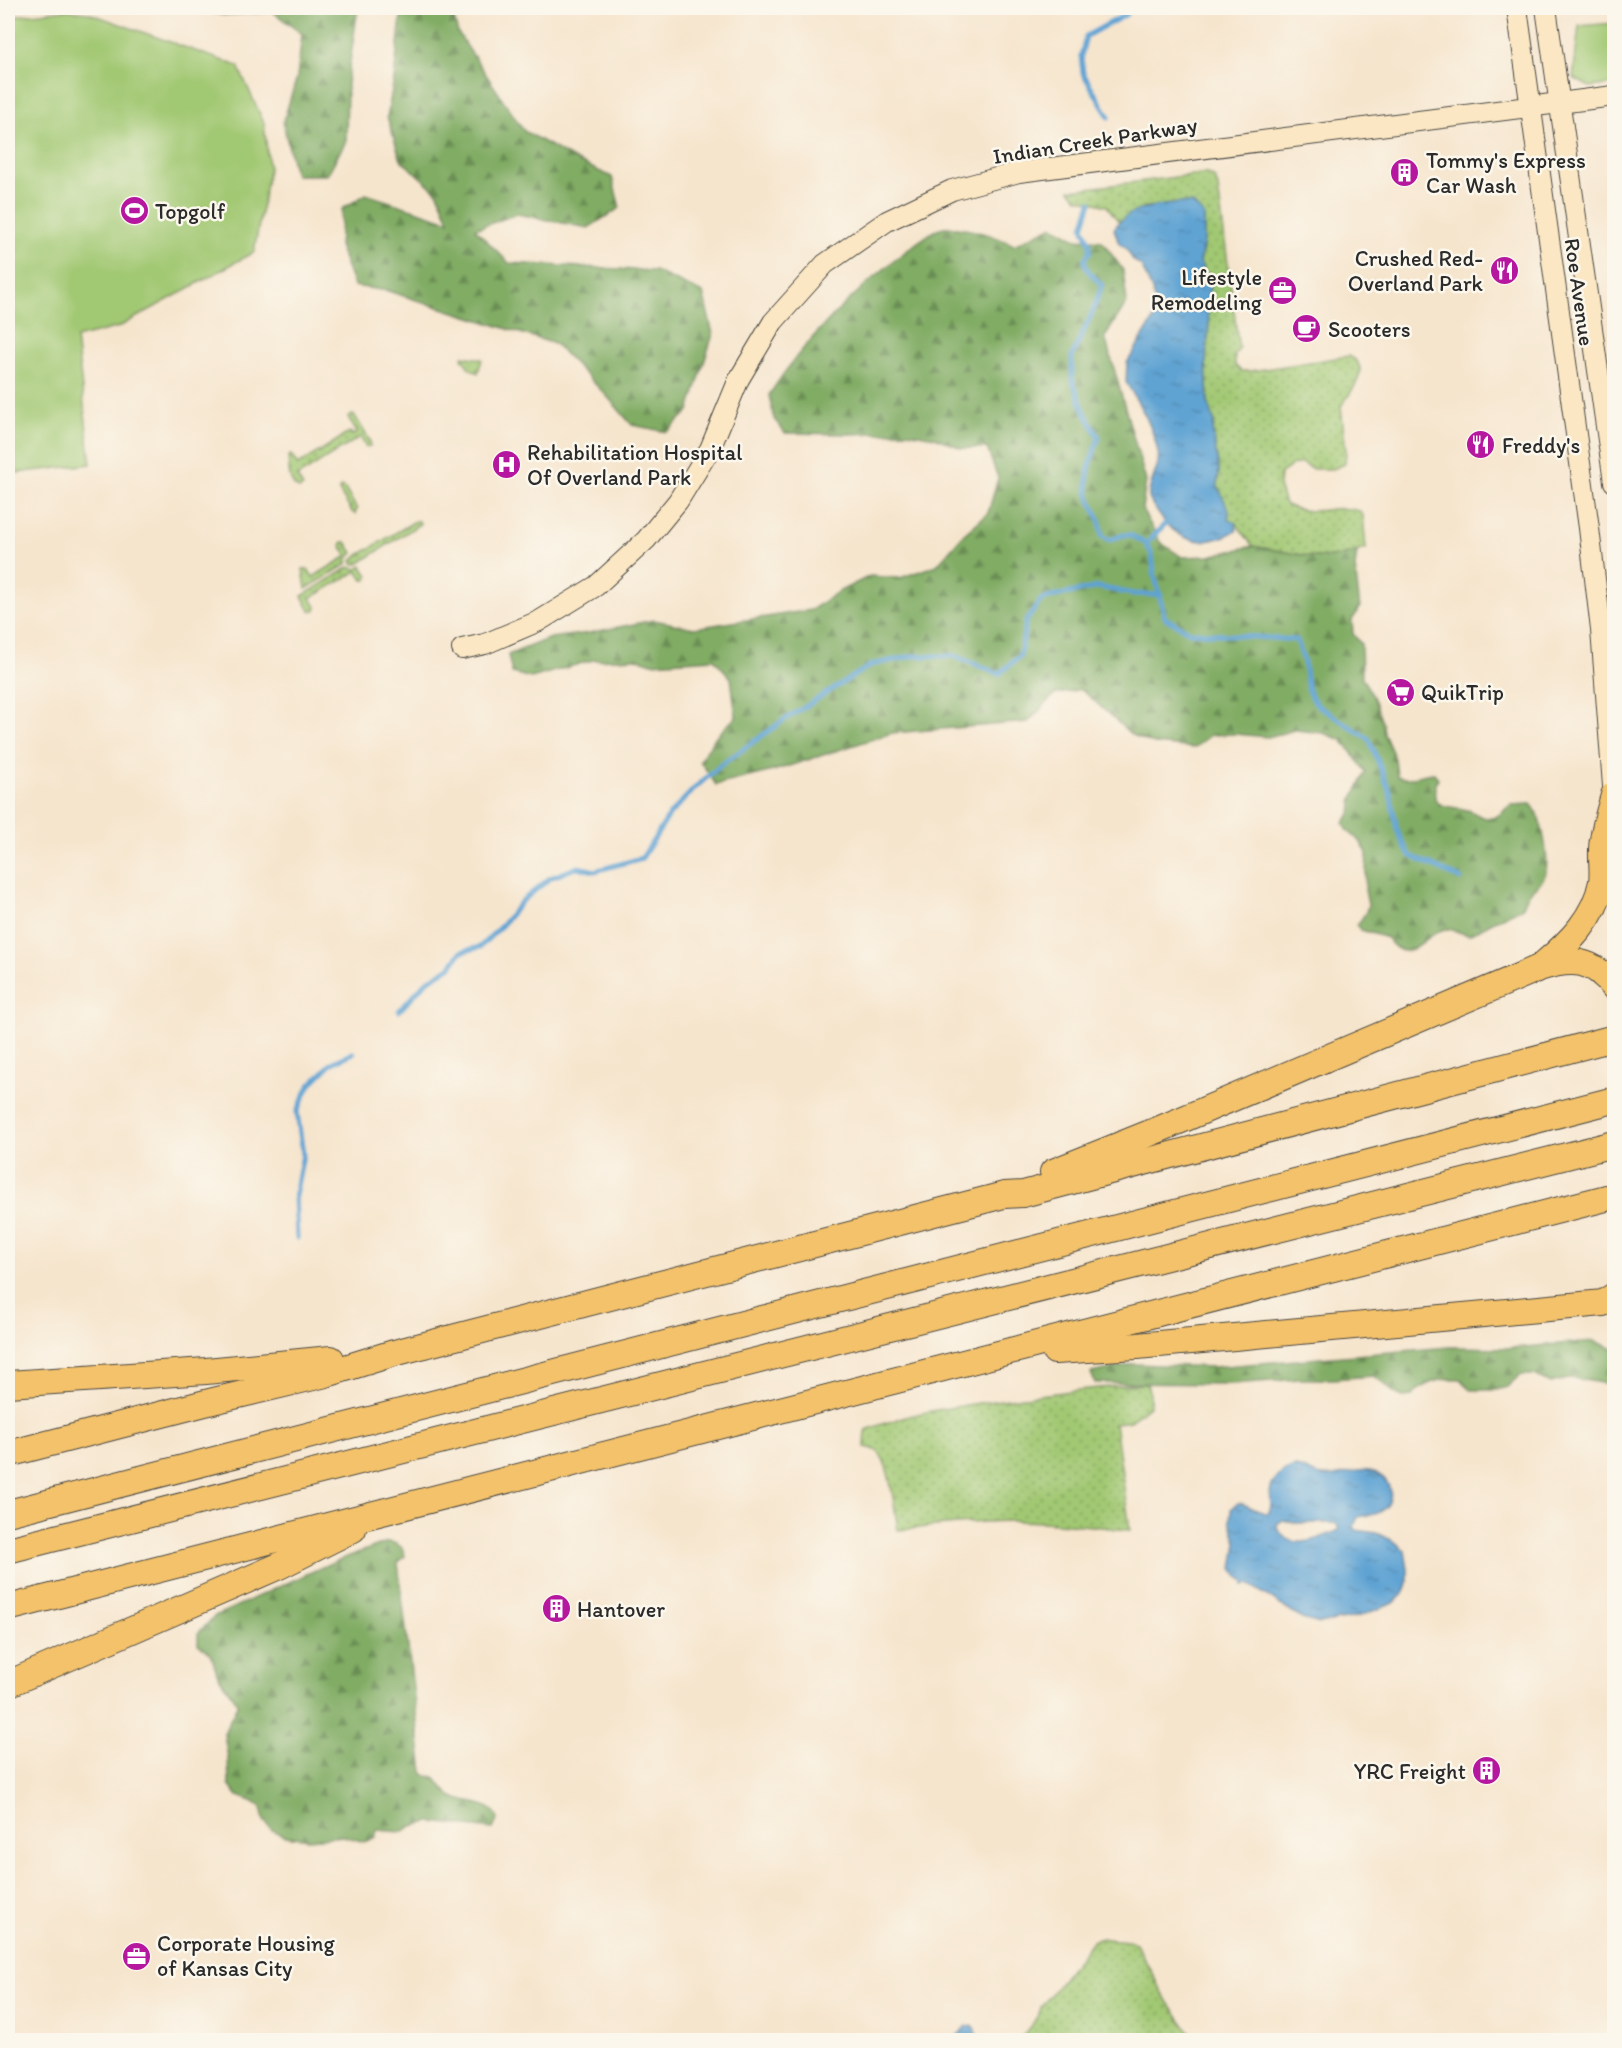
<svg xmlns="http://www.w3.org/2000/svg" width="1622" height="2048" font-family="Itim,sans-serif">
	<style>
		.grass { fill: url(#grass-dots); stroke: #667a4e; stroke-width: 1.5 }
		.forest { fill: url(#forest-firs); stroke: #566c48; stroke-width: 1.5 }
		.park { fill: #a1c872; stroke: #667a4e; stroke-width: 1.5 }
		.water { fill: url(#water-ripples); stroke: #44677f; stroke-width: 1.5; fill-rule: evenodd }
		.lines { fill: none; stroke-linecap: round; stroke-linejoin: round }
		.stream { stroke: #5ea3d3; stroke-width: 5 }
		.secondary-casing { stroke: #494743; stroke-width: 22 }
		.highway-casing { stroke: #494743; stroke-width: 28 }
		.secondary { stroke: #fbe7c3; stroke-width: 20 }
		.highway { stroke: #f4c26a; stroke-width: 26 }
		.labels { text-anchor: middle; stroke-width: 5; stroke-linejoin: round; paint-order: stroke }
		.street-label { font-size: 22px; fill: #2b2b2b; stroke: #fbf7ec }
		.poi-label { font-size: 22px; fill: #2b2b2b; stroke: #fbf7ec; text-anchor: start }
	</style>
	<defs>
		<pattern id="grass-dots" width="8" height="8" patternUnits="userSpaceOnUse" patternTransform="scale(1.5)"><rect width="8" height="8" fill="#a1c872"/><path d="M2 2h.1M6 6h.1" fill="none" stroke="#83a35e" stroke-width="1.8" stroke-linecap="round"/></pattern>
		<pattern id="forest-firs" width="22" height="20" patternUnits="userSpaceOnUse" patternTransform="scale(1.5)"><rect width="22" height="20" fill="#80ac64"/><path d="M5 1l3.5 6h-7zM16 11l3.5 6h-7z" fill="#698c53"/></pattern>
		<pattern id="water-ripples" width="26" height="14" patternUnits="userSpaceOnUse" patternTransform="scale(1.5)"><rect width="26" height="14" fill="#5ea3d3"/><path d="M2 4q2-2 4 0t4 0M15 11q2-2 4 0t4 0" fill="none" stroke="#4e85ab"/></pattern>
	</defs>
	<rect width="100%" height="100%" fill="#fbf7ec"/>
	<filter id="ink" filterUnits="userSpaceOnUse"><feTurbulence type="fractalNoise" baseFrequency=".0167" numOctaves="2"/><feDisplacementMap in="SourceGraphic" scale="12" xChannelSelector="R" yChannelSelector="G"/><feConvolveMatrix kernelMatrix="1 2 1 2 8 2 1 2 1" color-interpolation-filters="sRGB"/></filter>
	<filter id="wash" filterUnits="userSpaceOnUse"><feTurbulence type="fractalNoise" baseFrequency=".008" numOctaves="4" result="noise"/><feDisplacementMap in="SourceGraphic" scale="24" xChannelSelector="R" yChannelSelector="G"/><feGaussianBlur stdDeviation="1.35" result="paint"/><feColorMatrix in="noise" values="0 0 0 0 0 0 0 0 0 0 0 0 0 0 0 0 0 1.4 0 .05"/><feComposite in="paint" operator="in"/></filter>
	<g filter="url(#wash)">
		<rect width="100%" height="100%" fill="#f6e5cd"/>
		<g class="grass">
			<path d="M1201 174H1208L1215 178 1218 187 1239 349 1235 355V365L1241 371H1251L1349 356C1374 367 1350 393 1341 406L1346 451 1345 464 1333 469H1313L1302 463 1293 465 1280 474 1279 486 1285 504C1311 519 1333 503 1360 511L1363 515 1366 549 1337 557H1313L1253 546 1235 522 1228 520 1229 511 1218 491 1217 484 1219 471 1213 433 1214 421 1208 402 1206 360 1209 322 1207 308 1210 285 1201 267 1200 262 1203 249 1193 203 1146 207 1119 222 1107 206 1078 198 1070 190Z"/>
			<path d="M463 356 482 359 478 373 469 368 462 358Z"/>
			<path d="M352 415 355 416 370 441V446L366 447 360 437 297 477 303 487 299 489C288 485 289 467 288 456L291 455 298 465 350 432 353 435 357 433 348 417Z"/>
			<path d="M341 487 345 489 357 509 355 514 352 512 340 493 339 490Z"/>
			<path d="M415 521H419L420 524 358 564H353L352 560 354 558Z"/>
			<path d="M343 542H346L353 553 348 558 347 564 306 589 303 569H308L313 577 347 556 341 545Z"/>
			<path d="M362 566 368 576 367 580H363L357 571 311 598 316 607 315 610 310 611 302 596 349 567 357 569Z"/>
			<path d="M1147 1384 1150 1394V1405L1131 1421 1115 1423 1130 1530C1091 1526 1052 1521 1014 1521 975 1521 936 1526 898 1530 895 1513 890 1462 878 1452 874 1448 870 1448 865 1447L866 1430C916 1410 971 1404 1024 1397 1065 1392 1105 1386 1147 1384Z"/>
			<path d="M1102 1938C1113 1941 1126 1939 1136 1943L1163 1994 1195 2040H1019L1038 2017 1041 2007 1092 1941Z"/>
		</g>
		<g class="forest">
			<path d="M192 8H358L347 83 346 141 327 175H295L283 122 297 77 302 34 273 12 223 15Z"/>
			<path d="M402 8H451L458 33 524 131 577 161 612 177 620 208 588 228 517 214 475 229 509 263 655 271 703 293 713 334 689 411 667 432 632 425 605 394 555 344 388 291 354 286 339 246 342 209 366 194 449 221 438 193 401 160 387 117 394 79Z"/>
			<path d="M1053 226 1076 239 1102 241 1123 270 1127 302 1105 337 1146 481 1142 509 1160 542 1182 557 1209 556 1253 546 1313 557H1337L1357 552 1355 567 1360 608 1352 620 1353 634 1361 644 1362 678 1373 696 1383 725 1384 734 1395 759 1397 776C1409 782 1421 773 1434 773L1438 778C1426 812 1447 804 1468 810 1476 813 1482 819 1490 818 1499 818 1504 810 1510 805L1531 804C1542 815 1551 863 1544 877 1542 883 1535 886 1531 891 1527 895 1525 902 1522 908 1503 915 1486 926 1469 935 1460 934 1453 928 1445 929 1424 933 1408 970 1387 938L1361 930 1357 926 1366 912 1368 905 1365 890 1367 853 1360 841 1348 831 1344 823 1351 813 1353 798 1366 772 1342 740 1323 733 1295 730 1268 737 1235 734 1211 735 1194 748 1154 744 1132 735 1081 689 1054 695 1028 722 892 733 773 771 716 785 700 761 716 736 736 717 731 678 714 659 652 663 637 658 593 660 531 678 512 673 508 655 550 638 589 633 654 620 694 628 811 610 838 592 870 576 900 578 937 565 963 535 988 513 998 478 987 448H961L935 437 907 432 850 434 785 433 774 419 769 395C804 340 850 296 901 255 912 247 931 230 944 227 947 226 953 228 957 228 979 230 995 236 1014 245Z"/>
			<path d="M1595 1341 1614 1349V1385L1572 1378 1550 1383 1535 1375H1520L1507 1387 1496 1390H1471L1461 1379C1443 1378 1424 1382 1412 1396L1403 1397 1394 1393 1385 1384 1373 1376 1333 1379H1300L1232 1384 1095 1383 1091 1373 1134 1364 1214 1367 1449 1347 1511 1348Z"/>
			<path d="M387 1542C397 1543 403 1545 405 1556L398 1563 423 1772 427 1776 435 1777C441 1785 446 1794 455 1798 470 1805 491 1801 498 1818L493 1829 430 1822 412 1826 402 1832 377 1830 375 1838 364 1842 344 1836 308 1839 286 1836 272 1830 264 1821 261 1807 252 1801 238 1796 229 1784 228 1759 224 1733 238 1703 218 1676 211 1654 198 1644V1633L215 1616 331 1563Z"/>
		</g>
		<g class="park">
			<path d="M64 10 89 13 238 66 264 123 269 169 254 252 119 327 76 338 91 464 8 474V17Z"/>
			<path d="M1614 23V84L1590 87 1573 78 1579 26Z"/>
		</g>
		<g class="water">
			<path d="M1179 203H1192L1204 215V240L1200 262 1210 284 1207 308 1209 322 1206 360 1208 402 1214 421 1213 433 1219 471 1217 484 1229 511 1228 520 1235 522 1237 530C1206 548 1179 544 1158 513 1155 508 1150 503 1149 497 1148 481 1161 469 1158 452 1152 423 1140 407 1126 382L1127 363 1154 319 1155 307 1153 293 1142 267 1133 260 1126 248 1119 243 1114 229C1126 207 1157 206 1179 203Z"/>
			<path d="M1296 1467C1306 1469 1313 1475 1323 1476 1339 1479 1357 1466 1374 1472 1391 1478 1398 1501 1380 1512 1374 1516 1365 1515 1358 1517L1354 1526 1356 1530 1376 1533 1394 1541 1405 1551 1408 1569V1583L1405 1592 1394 1603 1360 1616 1320 1624 1302 1619 1249 1584 1244 1585V1581L1237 1576 1233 1569 1237 1542 1230 1521 1231 1509 1238 1503C1249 1504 1258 1513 1268 1513 1273 1506 1270 1501 1270 1494 1271 1479 1283 1470 1296 1467ZM1283 1520 1295 1523H1333L1337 1524 1339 1530C1319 1538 1291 1554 1277 1527L1278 1523Z"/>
			<path d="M966 2026 970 2027 972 2026 976 2029 975 2031 977 2035 973 2040H954Z"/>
		</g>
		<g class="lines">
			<g class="stream">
				<path d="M1109 117 1083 73 1081 56 1086 36 1127 14 1130 8"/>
				<path d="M1091 202 1083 227 1090 244V252L1085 258V264L1089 272 1102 285 1093 311 1072 356V379L1084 411 1099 437C1092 457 1082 480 1091 501 1097 516 1101 519 1102 536L1110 540 1123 535H1130L1145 543 1152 554 1154 573 1165 618 1190 632 1297 640 1304 662 1308 691 1317 705 1369 739 1390 792 1397 830 1409 855 1461 879"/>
				<path d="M1146 544 1166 523"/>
				<path d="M399 1011 426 982 450 967 461 952 480 947 502 925 522 901 550 878 578 867 595 871 642 858 670 814 697 786 721 765 784 720 871 665 913 656H955L999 674 1020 656 1026 621 1042 599 1098 587 1133 594 1161 595"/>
				<path d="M297 1238 295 1196 303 1154 297 1112 309 1086 332 1063 353 1053"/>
			</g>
		</g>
	</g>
	<g filter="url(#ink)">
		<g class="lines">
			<defs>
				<g id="secondary">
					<path d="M1517 8 1589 528 1601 630 1614 799"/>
					<path d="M1546 8 1614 482"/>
					<path d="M462 649 485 644 539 621 596 586 646 540 678 501 710 449 739 379 773 322 825 264 887 221 906 212 952 190 1019 172 1614 96"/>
				</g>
				<g id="highway">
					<path d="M1544 964C1570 942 1595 918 1602 882 1604 868 1600 854 1603 840 1605 825 1610 810 1614 795"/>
					<path d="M1053 1172 1160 1129 1539 968C1572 958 1592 958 1614 987"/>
					<path d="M1055 1351 1137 1346 1603 1303 1614 1296"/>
					<path d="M8 1384 206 1371 331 1359"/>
					<path d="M8 1454 213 1401 326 1374 394 1353 1004 1195 1023 1194 1614 1038"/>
					<path d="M8 1513 1614 1100"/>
					<path d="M8 1550 1614 1144"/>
					<path d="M8 1608 1614 1196"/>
					<path d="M8 1684 279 1566 353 1529"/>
				</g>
			</defs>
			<use href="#secondary" class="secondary-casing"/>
			<use href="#highway" class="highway-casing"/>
			<use href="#secondary" class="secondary"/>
			<use href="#highway" class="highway"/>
		</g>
	</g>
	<defs>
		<symbol id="building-disc" viewBox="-11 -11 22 22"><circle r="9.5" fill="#b5179e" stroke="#fbf7ec"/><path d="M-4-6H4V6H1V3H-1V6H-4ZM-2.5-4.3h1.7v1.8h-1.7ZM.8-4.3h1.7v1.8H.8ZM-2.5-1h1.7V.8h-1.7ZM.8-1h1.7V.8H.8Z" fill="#fff"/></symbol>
		<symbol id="stadium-disc" viewBox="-11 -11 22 22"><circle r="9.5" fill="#b5179e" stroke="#fbf7ec"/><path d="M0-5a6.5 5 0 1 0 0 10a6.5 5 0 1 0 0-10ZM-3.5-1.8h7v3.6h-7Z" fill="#fff"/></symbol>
		<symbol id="restaurant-disc" viewBox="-11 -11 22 22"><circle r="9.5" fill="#b5179e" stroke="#fbf7ec"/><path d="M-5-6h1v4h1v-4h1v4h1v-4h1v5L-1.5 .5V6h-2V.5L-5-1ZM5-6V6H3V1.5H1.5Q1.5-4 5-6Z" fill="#fff"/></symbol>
		<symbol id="office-disc" viewBox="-11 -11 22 22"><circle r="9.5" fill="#b5179e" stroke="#fbf7ec"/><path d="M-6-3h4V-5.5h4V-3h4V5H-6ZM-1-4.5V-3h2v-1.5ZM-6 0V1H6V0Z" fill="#fff"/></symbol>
		<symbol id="cafe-disc" viewBox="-11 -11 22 22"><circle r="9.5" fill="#b5179e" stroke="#fbf7ec"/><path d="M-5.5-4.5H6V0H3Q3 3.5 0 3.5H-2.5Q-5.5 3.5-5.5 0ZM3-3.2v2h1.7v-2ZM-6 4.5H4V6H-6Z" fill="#fff"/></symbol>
		<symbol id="hospital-disc" viewBox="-11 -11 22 22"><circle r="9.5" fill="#b5179e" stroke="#fbf7ec"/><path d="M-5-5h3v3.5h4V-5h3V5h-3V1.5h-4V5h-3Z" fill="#fff"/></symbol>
		<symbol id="supermarket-disc" viewBox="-11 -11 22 22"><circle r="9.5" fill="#b5179e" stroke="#fbf7ec"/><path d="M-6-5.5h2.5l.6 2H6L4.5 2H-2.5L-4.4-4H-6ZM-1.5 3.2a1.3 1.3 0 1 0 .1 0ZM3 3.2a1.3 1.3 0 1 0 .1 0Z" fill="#fff"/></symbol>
	</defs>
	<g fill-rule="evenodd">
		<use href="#building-disc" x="1388" y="156" width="33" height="33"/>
		<use href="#stadium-disc" x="118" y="194" width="33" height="33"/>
		<use href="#restaurant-disc" x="1488" y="254" width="33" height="33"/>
		<use href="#office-disc" x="1266" y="274" width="33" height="33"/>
		<use href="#cafe-disc" x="1290" y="312" width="33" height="33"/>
		<use href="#restaurant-disc" x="1464" y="428" width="33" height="33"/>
		<use href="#hospital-disc" x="490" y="448" width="33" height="33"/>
		<use href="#supermarket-disc" x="1384" y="676" width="33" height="33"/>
		<use href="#building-disc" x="540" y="1592" width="33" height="33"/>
		<use href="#building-disc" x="1470" y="1754" width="33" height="33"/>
		<use href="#office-disc" x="120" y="1940" width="33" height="33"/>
	</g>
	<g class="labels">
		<g class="street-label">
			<text transform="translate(1095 140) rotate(-9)" y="8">Indian Creek Parkway</text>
			<text transform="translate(1580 292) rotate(82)" y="8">Roe Avenue</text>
		</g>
		<g class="poi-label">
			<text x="1426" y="168">Tommy's Express<tspan x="1426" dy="25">Car Wash</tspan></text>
			<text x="155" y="219">Topgolf</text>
			<text x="1483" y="266" text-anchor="end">Crushed Red-<tspan x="1483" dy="25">Overland Park</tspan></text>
			<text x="1262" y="285" text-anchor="end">Lifestyle<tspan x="1262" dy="25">Remodeling</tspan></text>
			<text x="1328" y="337">Scooters</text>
			<text x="1502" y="453">Freddy's</text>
			<text x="527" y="460">Rehabilitation Hospital<tspan x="527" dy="25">Of Overland Park</tspan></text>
			<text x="1421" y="700">QuikTrip</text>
			<text x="577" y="1617">Hantover</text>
			<text x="1466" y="1779" text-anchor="end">YRC Freight</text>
			<text x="157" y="1951">Corporate Housing<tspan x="157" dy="25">of Kansas City</tspan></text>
		</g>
	</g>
	<rect width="1622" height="2048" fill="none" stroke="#fbf7ec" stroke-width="30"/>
</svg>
